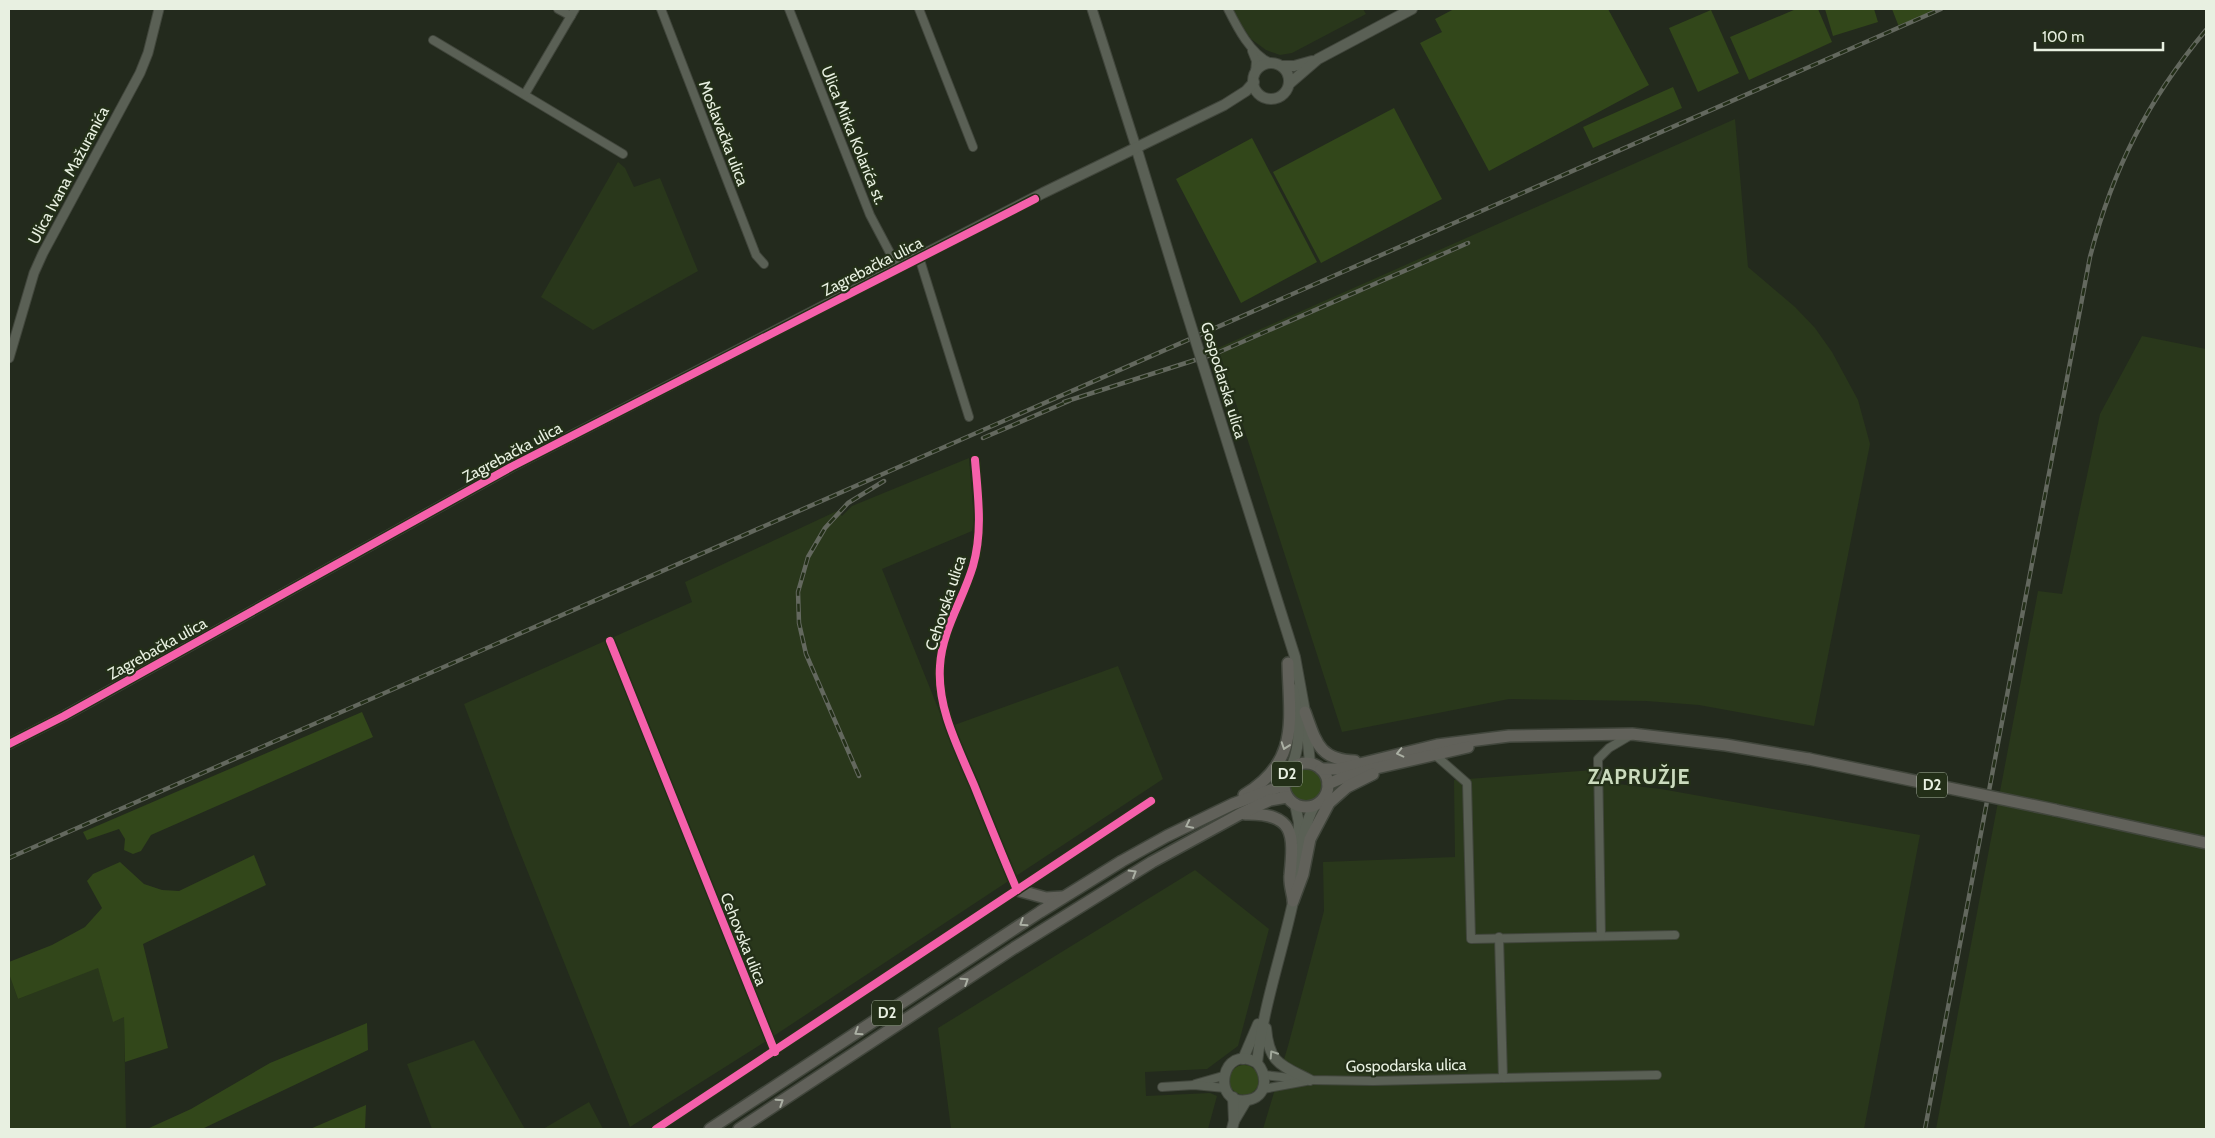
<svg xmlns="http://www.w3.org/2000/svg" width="2215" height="1138" font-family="Cabin,sans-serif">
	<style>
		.built { fill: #29371b }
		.green { fill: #32471a }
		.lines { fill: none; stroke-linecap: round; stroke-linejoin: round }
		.minor-casing { stroke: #41463c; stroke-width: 10 }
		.tertiary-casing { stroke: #41463c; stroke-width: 11 }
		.secondary-casing { stroke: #41463c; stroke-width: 12 }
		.primary-casing { stroke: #41463c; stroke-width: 14 }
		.minor { stroke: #5a6055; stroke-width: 8 }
		.tertiary { stroke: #5a6055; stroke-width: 9 }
		.secondary { stroke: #5a6055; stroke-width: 10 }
		.primary { stroke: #61615a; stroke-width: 11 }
		.rail-casing { stroke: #63685e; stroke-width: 4.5 }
		.rail { stroke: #232f18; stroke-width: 2.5; stroke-dasharray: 8; stroke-linecap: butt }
		.secondary-bridge-casing { stroke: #41463c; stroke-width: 12; stroke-linecap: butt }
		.primary-bridge-casing { stroke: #41463c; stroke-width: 14; stroke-linecap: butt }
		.secondary-bridge { stroke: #5a6055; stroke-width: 10 }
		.primary-bridge { stroke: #61615a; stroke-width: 11 }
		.cycleway-casing { stroke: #232f18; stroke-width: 11 }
		.cycleway { stroke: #f560ab; stroke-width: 8 }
		.oneway { stroke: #abb0a4 }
		.oneway2 { stroke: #a1a89b }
		.labels { text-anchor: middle; stroke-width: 4.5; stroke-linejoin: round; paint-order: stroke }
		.shield { fill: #232f18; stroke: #adb6a5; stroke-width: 1 }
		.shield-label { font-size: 15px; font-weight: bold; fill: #e8f0e1 }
		.street-label { font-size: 16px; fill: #e8f0e1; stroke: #232f18 }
		.district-label { font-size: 21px; font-weight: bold; letter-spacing: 1px; fill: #cbdbbe; stroke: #232f18 }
	</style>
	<rect width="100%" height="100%" fill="#232a1d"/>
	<g class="built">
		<path d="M1231 9H1363L1366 14 1292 53 1280 55 1266 50 1251 39Z"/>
		<path d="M1735 119 1748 267 1795 307 1815 328 1832 352 1858 400 1870 444 1814 726 1699 705 1646 701 1509 699 1342 732 1218 348Z"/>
		<path d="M618 162 625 168 634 187 660 178 698 271 593 330 541 297Z"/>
		<path d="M2142 336 2206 349V1129H1936L2038 591 2062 594 2100 414Z"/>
		<path d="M969 458 974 520 972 531 882 569 946 728 1118 666 1163 779 760 1045 630 1127 513 835 464 704 692 602 685 582 837 511 842 516 852 506Z"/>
		<path d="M1608 769 1609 783 1661 789 1920 835 1864 1129H1263L1288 1046 1324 911 1323 862 1455 857 1454 780Z"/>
		<path d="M1195 870 1269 929 1238 1046 1207 1069 1145 1072 1146 1096 1210 1093 1217 1096 1208 1129H951L938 1028Z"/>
		<path d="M98 967 113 1021 124 1016 126 1129H9V974L18 999Z"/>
		<path d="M474 1040 525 1129H432L407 1064Z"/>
		<path d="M589 1102 603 1129H543Z"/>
	</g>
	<g class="green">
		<path d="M1454 9H1608L1649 85 1489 171 1420 43 1442 32 1435 19Z"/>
		<path d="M1796 9H1818L1832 42 1749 80 1730 37Z"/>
		<path d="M1825 9H1874L1878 22 1833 36Z"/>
		<path d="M1892 9H1941L1899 27Z"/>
		<path d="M1711 10 1739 73 1698 92 1669 28Z"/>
		<path d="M1673 87 1682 108 1593 148 1583 127Z"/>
		<path d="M1394 108 1442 199 1321 263 1273 172Z"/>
		<path d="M1252 138 1317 262 1241 303 1176 179Z"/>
		<path d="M362 712 373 737 151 835 141 851 133 854 124 850 125 839 119 829 87 840 83 832Z"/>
		<circle cx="1305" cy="784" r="17"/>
		<path d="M254 855 266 885 143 944 168 1048 125 1062 124 1017 113 1022 98 968 18 999 9 974V962L52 945 85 927 102 908 87 881 93 874 120 862 144 884 162 890 179 891Z"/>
		<path d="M367 1023 368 1050 202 1129H147L191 1109 270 1063Z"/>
		<circle cx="1244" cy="1080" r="15"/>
		<path d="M366 1105 365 1129H310Z"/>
	</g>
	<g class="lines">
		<defs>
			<g id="minor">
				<path d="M558 9 571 16"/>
				<path d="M661 9 756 255 764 264"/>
				<path d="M789 9 870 215 898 268"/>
				<path d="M919 9 973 147"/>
				<path d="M1228 9C1237 27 1251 55 1271 63"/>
				<path d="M433 40 623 154"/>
				<path d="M1252 51 1256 61 1255 73"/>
				<path d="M525 94 575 9"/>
				<path d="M919 257 969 417"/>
				<path d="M975 460C978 496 983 531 973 566 963 600 942 630 940 666 937 708 958 747 974 785 988 820 1002 855 1017 890"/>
				<path d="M610 641 775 1052"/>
				<path d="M1434 754 1467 783 1471 939 1675 935"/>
				<path d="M1601 936 1598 759 1609 748 1631 735"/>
				<path d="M1264 1075 1310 1080 1373 1081 1503 1078 1499 937"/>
				<path d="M1503 1078 1657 1075"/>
				<path d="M1195 1084 1223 1076"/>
				<path d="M1162 1087 1194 1085 1225 1088"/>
				<path d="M1263 1089 1306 1081"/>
				<path d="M656 1129 1151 801"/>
			</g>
			<g id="tertiary">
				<path d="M1092 9 1136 147"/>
				<path d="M9 358 34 273 43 253 140 73 148 53 159 9"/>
			</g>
			<g id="secondary">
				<circle cx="1271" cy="81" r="18"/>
				<path d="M1282 66H1294L1312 61"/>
				<path d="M1289 84 1318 59 1412 9"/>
				<path d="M1136 147 1186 310"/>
				<path d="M1236 470 1295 657 1305 712 1310 763"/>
				<path d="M9 744 64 716 511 467 1043 193 1224 105 1246 91 1254 82"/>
				<path d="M1291 768C1303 740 1298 718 1293 689"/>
				<path d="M1295 804 1299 823 1298 838"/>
				<path d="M1266 1028C1269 1064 1281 1065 1310 1080"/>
				<path d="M1243 1059 1258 1024"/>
				<path d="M1257 1063C1221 1041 1210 1107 1248 1100 1267 1097 1268 1076 1257 1063 1263 1007 1281 957 1293 902 1299 873 1300 829 1315 805"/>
				<path d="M1234 1121 1246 1101"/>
				<path d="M1232 1129 1234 1121 1233 1097"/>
			</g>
			<g id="primary">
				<path d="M1305 712C1316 742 1319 760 1355 761"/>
				<circle cx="1306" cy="785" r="22"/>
				<path d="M1321 769H1339L1437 745 1509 736 1632 734 1726 745 1809 759"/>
				<path d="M1328 784 1342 778 1372 769 1468 747"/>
				<path d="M1244 795C1301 761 1289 718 1288 663"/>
				<path d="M2055 810 2206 843"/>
				<path d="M1245 814C1295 813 1294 834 1290 875 1289 883 1292 892 1293 899"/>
				<path d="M1017 890 1046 898 1062 897"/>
				<path d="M1293 901 1303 874 1310 839 1329 803 1347 787 1373 774"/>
				<path d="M710 1129 1040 912 1122 861 1167 836 1233 804 1284 785"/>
				<path d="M739 1129 1014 948 1152 862 1240 814 1270 800 1287 797"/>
			</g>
		</defs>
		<use href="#minor" class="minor-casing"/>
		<use href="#tertiary" class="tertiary-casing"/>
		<use href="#secondary" class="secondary-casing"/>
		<use href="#primary" class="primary-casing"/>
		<use href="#minor" class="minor"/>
		<use href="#tertiary" class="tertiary"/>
		<use href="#secondary" class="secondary"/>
		<use href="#primary" class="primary"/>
		<defs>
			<g id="rail">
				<path d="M1064 402 1217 353 1468 243"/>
				<path d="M983 438 1069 401"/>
				<path d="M859 776 806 654 799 623 798 592 808 557 825 528 848 503 884 481"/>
				<path d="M9 858 1941 9"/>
				<path d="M1925 1129 2090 257C2113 168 2148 100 2206 30"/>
			</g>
		</defs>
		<use href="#rail" class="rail-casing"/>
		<use href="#rail" class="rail"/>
		<defs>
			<path id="secondary-bridge" d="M1186 310 1236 470"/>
			<path id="primary-bridge" d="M1809 759 2055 810"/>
		</defs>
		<use href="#secondary-bridge" class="secondary-bridge-casing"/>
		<use href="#primary-bridge" class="primary-bridge-casing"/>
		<use href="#secondary-bridge" class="secondary-bridge"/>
		<use href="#primary-bridge" class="primary-bridge"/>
		<defs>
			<g id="cycleway">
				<path d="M975 460C978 496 983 531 973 566 963 600 942 630 940 666 937 708 958 747 974 785 988 820 1002 855 1017 890"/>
				<path d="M610 641 775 1052"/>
				<path d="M9 744 64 716 511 467 1035 199"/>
				<path d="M656 1129 1151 801"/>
			</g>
		</defs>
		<use href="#cycleway" class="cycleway-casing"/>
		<use href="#cycleway" class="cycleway"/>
	</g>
	<defs><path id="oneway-chevron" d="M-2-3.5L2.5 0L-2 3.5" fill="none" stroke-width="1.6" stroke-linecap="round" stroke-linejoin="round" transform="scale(1.25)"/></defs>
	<g class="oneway">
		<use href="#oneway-chevron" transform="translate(1285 746) rotate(109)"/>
		<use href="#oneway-chevron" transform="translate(1400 753) rotate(167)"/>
		<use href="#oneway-chevron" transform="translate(1189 825) rotate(154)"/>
		<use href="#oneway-chevron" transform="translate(1133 873) rotate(-31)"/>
		<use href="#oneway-chevron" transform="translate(1023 923) rotate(147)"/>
		<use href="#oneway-chevron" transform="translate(965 981) rotate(-33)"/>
		<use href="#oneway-chevron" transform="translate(858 1032) rotate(147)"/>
		<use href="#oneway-chevron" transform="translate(780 1102) rotate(-33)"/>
	</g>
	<use class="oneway2" href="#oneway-chevron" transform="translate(1273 1054) rotate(-123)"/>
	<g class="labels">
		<g class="shield">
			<rect x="1272" y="761.5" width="30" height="25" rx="4"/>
			<rect x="1917" y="772.5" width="30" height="25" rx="4"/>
			<rect x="872" y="1000.5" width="30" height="25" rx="4"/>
		</g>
		<g class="shield-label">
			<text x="1287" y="779">D2</text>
			<text x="1932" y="790">D2</text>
			<text x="887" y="1018">D2</text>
		</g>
		<g class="street-label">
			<text transform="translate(724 133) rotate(69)" y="6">Moslavačka ulica</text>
			<text transform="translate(854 135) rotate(68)" y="6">Ulica Mirka Kolarića st.</text>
			<text transform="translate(68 175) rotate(-62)" y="6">Ulica Ivana Mažuranića</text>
			<text transform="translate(872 266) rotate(-27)" y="6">Zagrebačka ulica</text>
			<text transform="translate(1224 380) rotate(73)" y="6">Gospodarska ulica</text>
			<text transform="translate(512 452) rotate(-28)" y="6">Zagrebačka ulica</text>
			<text transform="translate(945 603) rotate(-72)" y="6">Cehovska ulica</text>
			<text transform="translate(157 648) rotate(-29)" y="6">Zagrebačka ulica</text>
			<text transform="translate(744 939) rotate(68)" y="6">Cehovska ulica</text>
			<text transform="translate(1406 1065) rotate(-1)" y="6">Gospodarska ulica</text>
		</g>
		<g class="district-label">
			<text x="1639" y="784">ZAPRUŽJE</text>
		</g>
	</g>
	<rect width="2215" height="1138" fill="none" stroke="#e8f0e1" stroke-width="20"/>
	<path d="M2035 42v8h128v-8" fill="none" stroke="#e8f0e1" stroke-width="2.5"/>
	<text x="2042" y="42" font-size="15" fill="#e8f0e1" stroke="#232f18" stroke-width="4" paint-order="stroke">100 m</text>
</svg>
